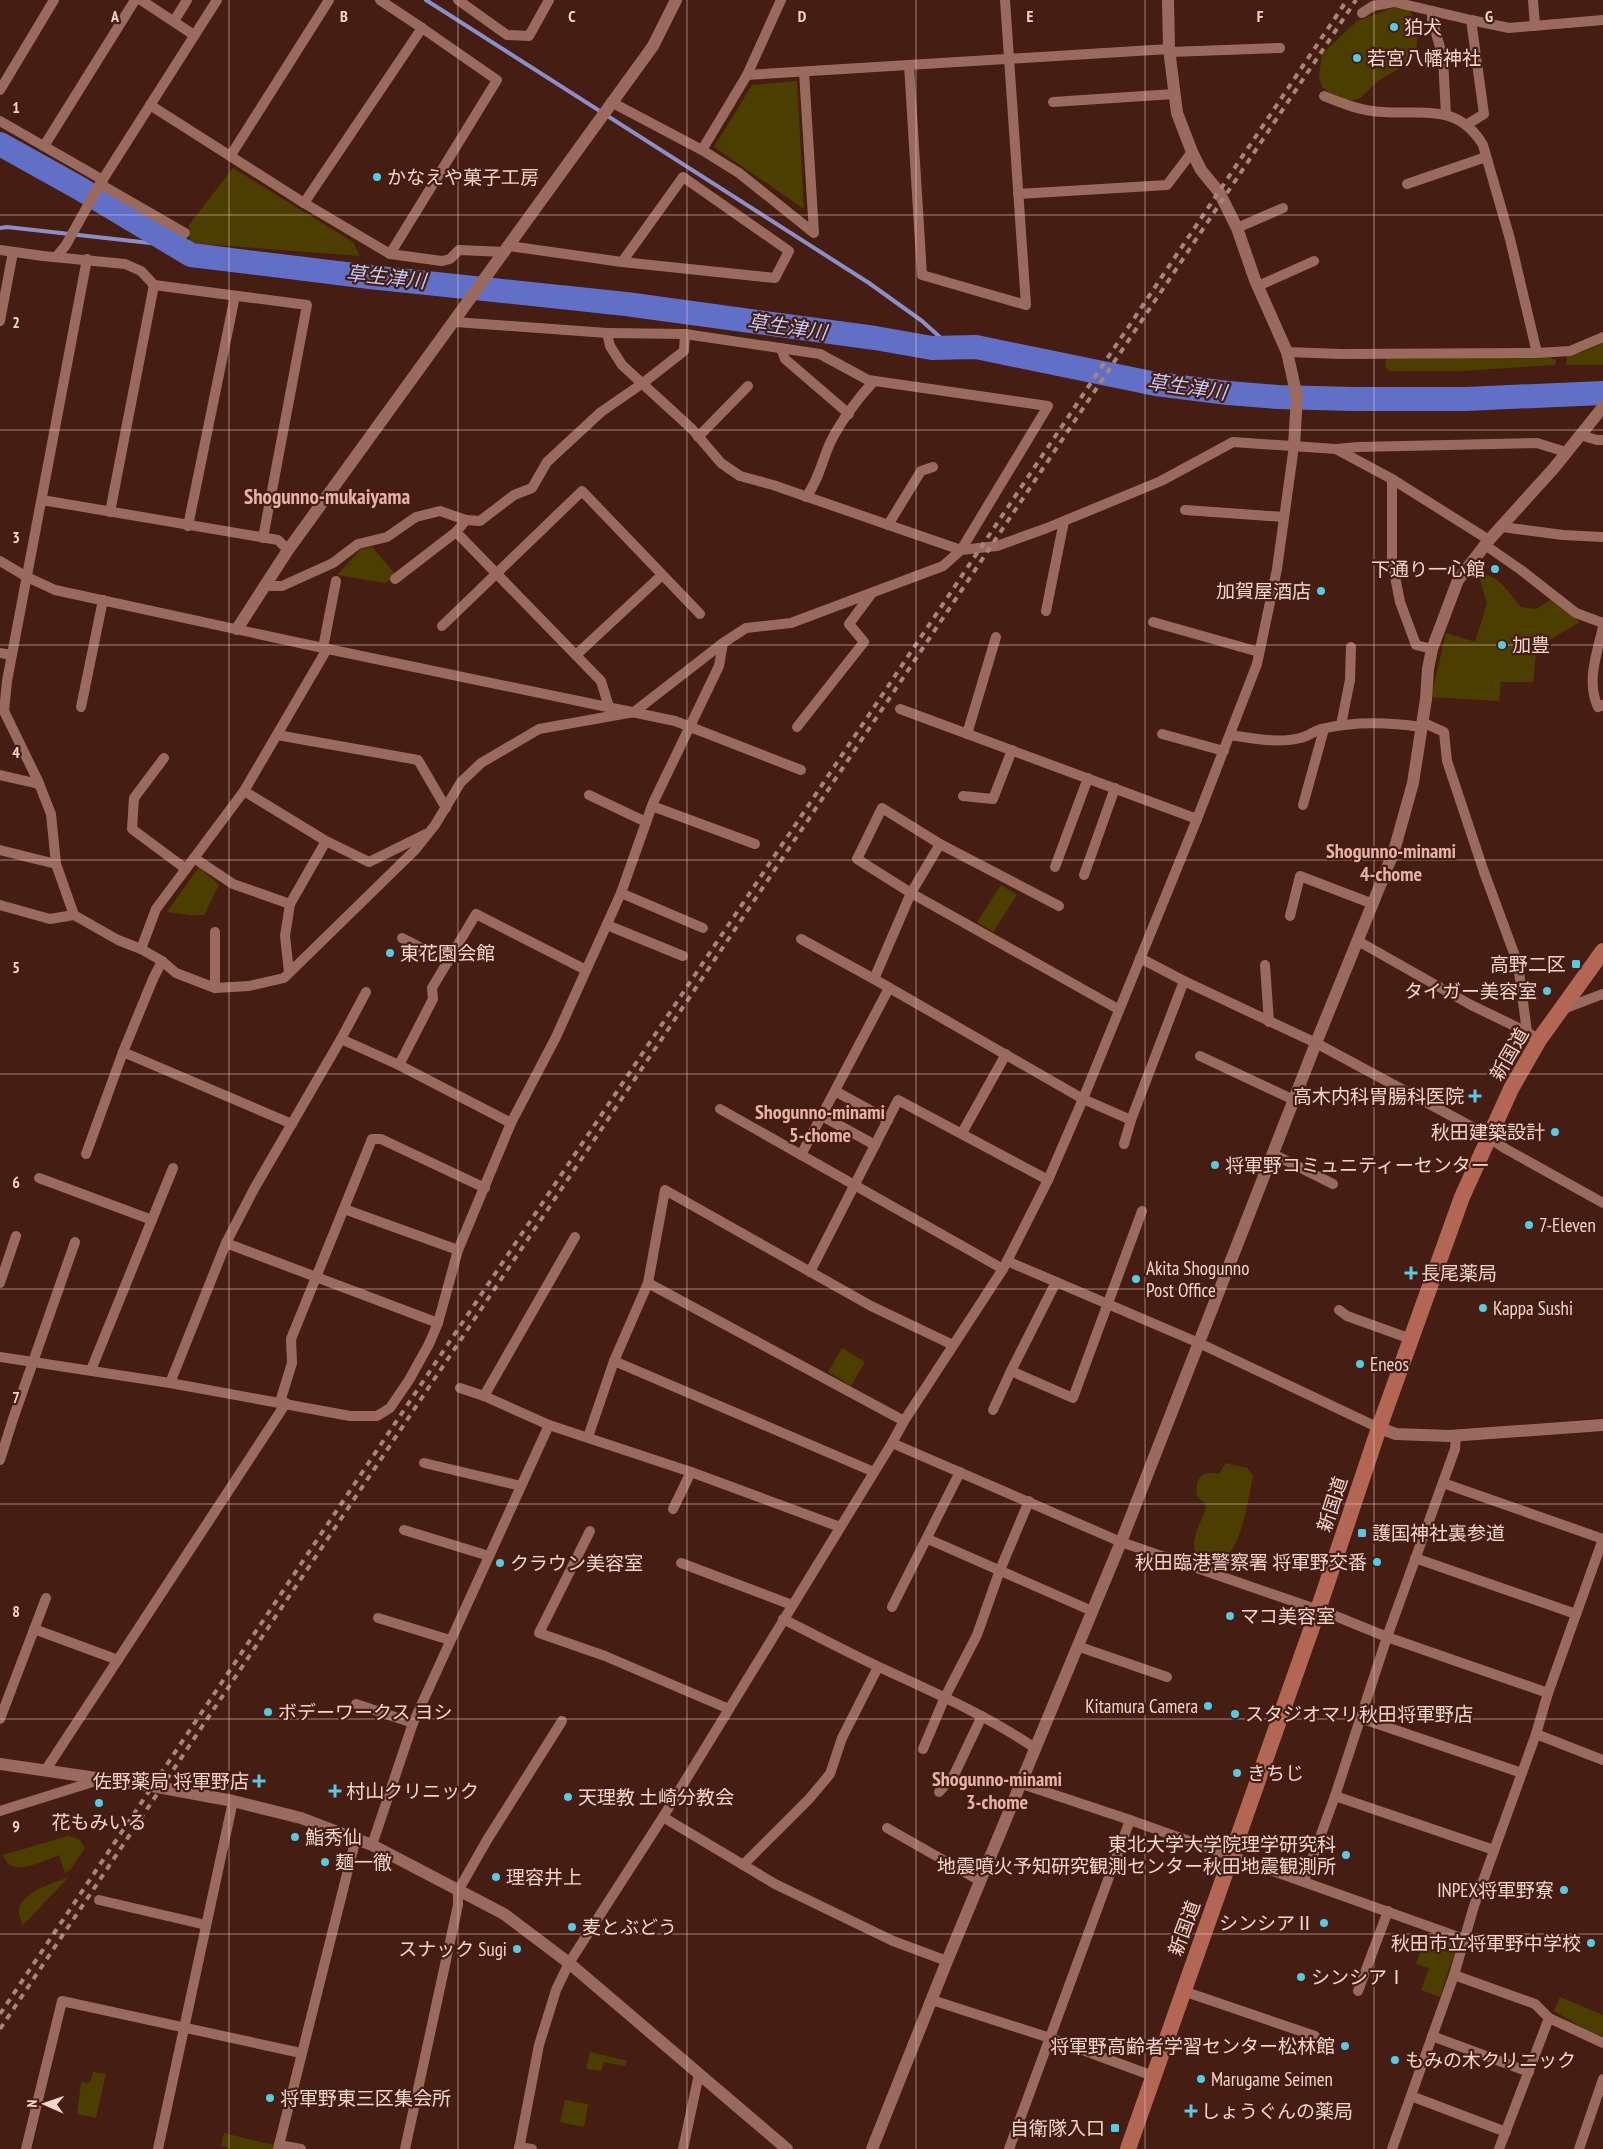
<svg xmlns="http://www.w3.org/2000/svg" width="1603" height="2149" font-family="'PT Sans Narrow','Noto Sans JP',sans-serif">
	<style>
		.green { fill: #4c3e00 }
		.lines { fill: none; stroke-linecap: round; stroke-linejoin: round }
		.stream { stroke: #8c8ec8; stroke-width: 4 }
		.river { stroke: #616fc6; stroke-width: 24 }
		.minor { stroke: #9a6a5e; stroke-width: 10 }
		.tertiary { stroke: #9a6a5e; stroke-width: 12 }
		.primary { stroke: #b36654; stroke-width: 16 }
		.rail { stroke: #a6857d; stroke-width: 4; stroke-dasharray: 6 6; stroke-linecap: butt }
		.grid { fill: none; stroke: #f1d5ce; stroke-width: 1; stroke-opacity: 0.55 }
		.poi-dot { fill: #57c9e2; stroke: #451d13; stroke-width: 2 }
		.labels { text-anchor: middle; stroke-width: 4.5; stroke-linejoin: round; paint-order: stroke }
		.poi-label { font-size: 19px; fill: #f1d5ce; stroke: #451d13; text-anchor: start }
		.street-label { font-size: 19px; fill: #f1d5ce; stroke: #451d13 }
		.water-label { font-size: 20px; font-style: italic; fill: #bfcaf8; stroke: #451d13 }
		.neighbourhood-label { font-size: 20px; font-weight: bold; fill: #e8b3a6; stroke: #451d13 }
		.quarter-label { font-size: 21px; font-weight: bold; fill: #e8b3a6; stroke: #451d13 }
		.grid-label { font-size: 16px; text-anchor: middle; font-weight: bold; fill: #f1d5ce; stroke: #451d13; stroke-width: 4.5; stroke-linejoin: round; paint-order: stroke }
	</style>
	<rect width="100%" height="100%" fill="#451d13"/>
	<g class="green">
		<path d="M1392 8 1409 9 1417 25V46L1404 66 1378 81 1359 99 1348 101 1334 96 1322 87 1319 77 1322 54 1357 21Z"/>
		<path d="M797 81 804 209 714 147 752 85Z"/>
		<path d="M233 168 353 242 360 256 190 243 189 225Z"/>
		<path d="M1603 343V365H1566L1567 355 1583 352Z"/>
		<path d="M1548 357 1556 360 1555 365 1461 371H1390L1385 367 1386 359Z"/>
		<path d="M372 547 396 575 385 583 337 575 361 549Z"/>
		<path d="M1478 574C1499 573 1508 593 1521 607L1536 609 1552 599 1580 622 1537 647 1533 682H1501L1499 701 1431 697 1446 633 1475 642 1487 603Z"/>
		<path d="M199 867 219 885 204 915H190L167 912Z"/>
		<path d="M1001 885 1017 895 993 932 977 922Z"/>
		<path d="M842 1348 865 1362 851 1386 828 1372Z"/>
		<path d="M1226 1463 1247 1468 1253 1475C1248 1499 1242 1552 1218 1563 1179 1558 1197 1533 1206 1508L1205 1504 1197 1496C1195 1478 1201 1470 1219 1474Z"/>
		<path d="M68 1836 79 1839 85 1848 71 1869 65 1873 59 1855C43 1861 10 1879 3 1855Z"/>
		<path d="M69 1877 23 1925C21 1920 18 1914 19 1909 23 1891 54 1883 69 1877Z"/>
		<path d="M1427 1934 1457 1945 1440 1997 1421 1990 1429 1968 1416 1964Z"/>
		<path d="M1560 1997 1603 2015V2036L1590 2032 1554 2011Z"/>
		<path d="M590 2052 627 2061 625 2066 604 2062 601 2071 586 2069Z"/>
		<path d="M93 2072 106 2074 96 2118 77 2114 81 2082 90 2083Z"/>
		<path d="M565 2100 588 2104 584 2127 560 2122Z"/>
		<path d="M224 2133 274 2145 273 2149H233L221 2146Z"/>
	</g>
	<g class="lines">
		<g class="stream">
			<path d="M426 0 869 283 922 321 951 347"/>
			<path d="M0 228 7 227 177 246"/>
		</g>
		<path class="river" d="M0 144 79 188 191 255 370 277 626 304 875 338 932 348 976 347 1156 384 1228 393 1278 397 1353 399H1465L1603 393"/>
		<g class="minor">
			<path d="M141 0 194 35"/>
			<path d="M380 0 422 28"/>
			<path d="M458 0 507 35 529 36 549 0"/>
			<path d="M1533 0 1535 26"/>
			<path d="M1432 11V19L1443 58 1446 115"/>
			<path d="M1362 13 1373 6 1394 2 1471 20 1484 114 1466 125"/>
			<path d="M1471 20 1509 28 1603 20"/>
			<path d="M174 21 187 0"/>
			<path d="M1170 52 1280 48"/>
			<path d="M909 65 922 275 1026 305 1005 0"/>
			<path d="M747 75 1169 49"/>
			<path d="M0 90 54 0"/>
			<path d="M1324 96C1344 104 1361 111 1383 112 1424 115 1458 103 1483 145L1510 239 1537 353"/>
			<path d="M611 102 702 150 739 173 814 233 804 72"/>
			<path d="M1053 102 1174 94"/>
			<path d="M150 105 304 203 390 254 442 261 450 259 459 250 505 252"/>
			<path d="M0 121 103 180"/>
			<path d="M44 146 135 0"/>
			<path d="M702 150 747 75 781 0"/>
			<path d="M231 155 329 0"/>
			<path d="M100 184 185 233"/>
			<path d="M1407 184 1486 157"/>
			<path d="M1018 194 1167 185 1192 152"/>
			<path d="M304 203 422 28 497 80 390 254"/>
			<path d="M1237 228 1283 208"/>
			<path d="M509 246 622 262 775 278 789 251 683 177 622 262"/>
			<path d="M0 250 43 256 125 264 141 271 154 285 307 305 263 538"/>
			<path d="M56 257 66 245 98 187 217 0"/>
			<path d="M87 259 7 681 4 711 38 781 51 814 56 864 74 915 118 940 141 949 162 961 176 973 215 988 249 986 284 978 415 850 435 825 461 782 481 763 539 729 634 712 723 643"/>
			<path d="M1258 286 1314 261"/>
			<path d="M0 321 13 252"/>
			<path d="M455 322 607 333 610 346 622 365 692 429 721 463 740 476 773 485 961 550 997 546 1047 528 1161 481 1233 442 1336 449 1392 479 1489 540"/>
			<path d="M781 348 785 359 849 414"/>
			<path d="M1287 352 1341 354 1537 353 1570 351 1603 337"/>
			<path d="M1580 435 1597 440H1603"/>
			<path d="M698 437 748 386"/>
			<path d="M1336 449 1358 447 1537 443 1566 452"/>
			<path d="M1392 479V561L1400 602 1416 645 1432 649"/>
			<path d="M806 497C819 480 822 460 831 441 841 421 859 397 874 381"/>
			<path d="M42 500 278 540 288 550"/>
			<path d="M1185 510 1284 517"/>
			<path d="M110 512 154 285"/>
			<path d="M888 525 921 471 933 467"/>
			<path d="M188 526 235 296"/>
			<path d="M1502 527 1563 535 1603 537"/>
			<path d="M456 532 466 520 480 521 514 495 532 488 547 462 601 412 643 383 684 351 685 334"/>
			<path d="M1485 545 1521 570 1576 613 1603 623"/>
			<path d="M0 561 27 577 55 590 323 648 675 721 801 770"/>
			<path d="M395 579 456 532 601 681 609 707"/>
			<path d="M264 586H282L333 563 358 544 387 537 416 517 440 511 466 520"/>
			<path d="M1046 611 1064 521"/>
			<path d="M1153 622 1259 652"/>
			<path d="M442 626 582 491 700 614"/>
			<path d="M1603 627C1597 653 1586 682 1598 707L1603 705"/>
			<path d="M323 648 336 581"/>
			<path d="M0 653 12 655"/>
			<path d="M576 655 662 575"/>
			<path d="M81 707 103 600"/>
			<path d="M900 709 1197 819"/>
			<path d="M1422 722 1444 732 1447 761 1484 872 1518 964 1527 1032 1539 1040"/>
			<path d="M1341 725 1350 680 1351 647"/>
			<path d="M797 727 864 642 849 624 872 593"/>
			<path d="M967 734 996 637"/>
			<path d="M1162 734 1224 751"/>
			<path d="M277 735 418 760 446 808"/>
			<path d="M1230 735C1252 738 1278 744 1300 738 1307 737 1314 731 1321 729 1355 721 1387 722 1421 727"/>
			<path d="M164 758 134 798 132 829 186 869"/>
			<path d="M0 775 39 784"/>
			<path d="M244 791 326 841 369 862 426 834"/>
			<path d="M589 795 646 822"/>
			<path d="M963 796 993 799 1012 750"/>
			<path d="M1303 805 1324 729"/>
			<path d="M652 806 755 844"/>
			<path d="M940 844 882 808 857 859 911 893 1118 1009"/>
			<path d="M0 850 56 864"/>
			<path d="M194 858 233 884 290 904"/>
			<path d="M1055 867 1088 778"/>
			<path d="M1084 875 1115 788"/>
			<path d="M621 893 703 928"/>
			<path d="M0 905 50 919 74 915"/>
			<path d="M1290 916 1300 876 1373 904"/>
			<path d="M607 925 683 956"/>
			<path d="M215 932V988"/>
			<path d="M402 938 448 962"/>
			<path d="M801 939 874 979 1083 1099 1131 1120 1184 981"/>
			<path d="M1358 941 1471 1005 1527 1032"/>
			<path d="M141 949 156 909 244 791 327 649"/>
			<path d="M1140 958 1184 981 1316 1043 1474 1128 1506 1149 1603 1203"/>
			<path d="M162 961 153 979 123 1052 292 1124"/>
			<path d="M1265 965 1269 1022"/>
			<path d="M289 972 285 936 290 904 326 841"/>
			<path d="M874 979 911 893 940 844 1059 906"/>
			<path d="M1563 1009 1603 994"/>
			<path d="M341 1039 366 992"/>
			<path d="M1200 1056 1294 1100"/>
			<path d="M399 1065 433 999 432 988 476 914 586 970"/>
			<path d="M835 1091 888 1120"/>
			<path d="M720 1109 1003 1269"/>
			<path d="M822 1116 875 1145"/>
			<path d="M962 1133 1006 1054"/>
			<path d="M1124 1144 1131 1120"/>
			<path d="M86 1154 123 1052"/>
			<path d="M1273 1154 1333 1184"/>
			<path d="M801 1155 889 988"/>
			<path d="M39 1178 152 1220"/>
			<path d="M344 1209 458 1250"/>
			<path d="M226 1243 438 1323"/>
			<path d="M1007 1261 1199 1343 1379 1428"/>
			<path d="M810 1272 898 1100 1048 1180"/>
			<path d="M1056 1282 1011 1371 1073 1398 1142 1211"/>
			<path d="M0 1283 16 1236"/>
			<path d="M648 1283 904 1421"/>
			<path d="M1339 1310 1347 1316 1411 1339"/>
			<path d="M0 1357 170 1383 350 1416H377L390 1408 409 1380 429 1344 438 1323 458 1250 511 1123 556 1037 621 893 653 803 719 666 723 643 746 628 791 623 943 566 961 550 1048 406 868 380 820 354 685 334 607 333"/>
			<path d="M614 1361 874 1472"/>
			<path d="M91 1370 173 1168"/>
			<path d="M170 1383 226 1243 254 1189 341 1039 399 1065 511 1123"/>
			<path d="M460 1388 484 1396 549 1425 691 1472 840 1527"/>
			<path d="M484 1396 575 1237"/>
			<path d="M280 1402 292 1363 291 1339 372 1139H381L485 1188"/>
			<path d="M993 1410 1011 1371"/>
			<path d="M588 1437 614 1361 648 1283 665 1190 871 1306 953 1345"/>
			<path d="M892 1443 1121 1542 1333 1615 1387 1637 1548 1693"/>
			<path d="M0 1460 13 1419 75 1242"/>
			<path d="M424 1463 521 1486"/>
			<path d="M1443 1483 1603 1539"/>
			<path d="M673 1509 691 1472"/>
			<path d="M404 1530 489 1556"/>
			<path d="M590 1531 539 1633 605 1656 729 1709"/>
			<path d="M928 1539 1092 1611"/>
			<path d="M1415 1558 1576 1614"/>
			<path d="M681 1563 792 1605"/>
			<path d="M892 1607 960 1472"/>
			<path d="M378 1618 450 1640"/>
			<path d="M783 1619C815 1635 847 1652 879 1667 933 1692 986 1715 1035 1748"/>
			<path d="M34 1629 118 1660"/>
			<path d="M1077 1646 1167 1677"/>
			<path d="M356 1704 413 1723"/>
			<path d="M1360 1718 1522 1773"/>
			<path d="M0 1719 46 1598"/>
			<path d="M1536 1734 1603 1760"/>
			<path d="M923 1749 945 1697 977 1635 1000 1570 1029 1501"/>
			<path d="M45 1771 286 1403"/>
			<path d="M1022 1784 1130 1820 1464 1939"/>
			<path d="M939 1792 954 1775 982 1716"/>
			<path d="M1335 1796 1494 1850"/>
			<path d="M0 1811 99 1780"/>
			<path d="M663 1817 775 1884 893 1941 947 1961"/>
			<path d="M887 1828 980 1881"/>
			<path d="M372 1845 413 1723 549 1425"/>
			<path d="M743 1865 809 1799 830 1774 842 1738 878 1667"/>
			<path d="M1304 1881 1335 1796 1387 1637 1455 1449 1456 1436"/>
			<path d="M99 1900 206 1925"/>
			<path d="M1454 1975 1535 2004 1549 2018 1603 2043"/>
			<path d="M1183 1991 1315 2036"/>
			<path d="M1358 1991 1388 1911"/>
			<path d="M932 2000 1050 2038 1153 2076"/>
			<path d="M1432 2036 1529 2072"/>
			<path d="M1411 2096 1506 2132"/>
			<path d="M279 2145 301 2149"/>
			<path d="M519 2147 532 2149"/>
			<path d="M26 2149 62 2001 301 2053"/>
			<path d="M158 2149 233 1801"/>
			<path d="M278 2149 356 1838"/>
			<path d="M405 2149 458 1905V1891L487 1840 562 1721"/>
			<path d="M519 2149 539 2045 556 1990 569 1963 663 1817 892 1443 904 1421 1003 1269 1048 1180 1083 1099 1197 819 1257 664 1277 569 1294 446"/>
			<path d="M683 2149 699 2074"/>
			<path d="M1009 2149 1130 1820"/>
			<path d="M1392 2149 1454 1975 1474 1906 1536 1734 1548 1693 1603 1539"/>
			<path d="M1499 2149 1549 2018"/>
			<path d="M1579 2149 1603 2079"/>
		</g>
		<g class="tertiary">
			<path d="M1168 0 1169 49 1177 113 1192 152 1201 170 1219 192 1237 228 1255 280 1287 352 1297 397 1294 446"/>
			<path d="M237 629 288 550 653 46 676 0"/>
			<path d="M1379 1428 1396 1434 1449 1436 1603 1425"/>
			<path d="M0 1764 152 1786 233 1801 301 1818 372 1845 504 1914 569 1963 787 2149"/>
			<path d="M872 2149 947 1961 1121 1542 1316 1043 1394 851 1413 783 1426 699 1428 669 1432 649 1458 580 1489 540 1554 468 1603 407"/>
		</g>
		<path class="primary" d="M1128 2149 1318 1610 1379 1428 1462 1197 1511 1089 1539 1040 1603 951"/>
		<g class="rail">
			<path d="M0 2014 1347 0"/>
			<path d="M0 2029 1356 0"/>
		</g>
	</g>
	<path class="grid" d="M229 0V2149M458 0V2149M687 0V2149M916 0V2149M1145 0V2149M1374 0V2149M0 215H1603M0 430H1603M0 645H1603M0 860H1603M0 1074H1603M0 1289H1603M0 1504H1603M0 1719H1603M0 1934H1603"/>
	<g class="poi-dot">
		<circle cx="1394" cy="27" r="5"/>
		<circle cx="1357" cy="58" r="5"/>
		<circle cx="377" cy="177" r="5"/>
		<circle cx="1495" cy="569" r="5"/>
		<circle cx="1321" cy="591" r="5"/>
		<circle cx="1502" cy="645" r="5"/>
		<circle cx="390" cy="953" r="5"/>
		<rect x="1571" y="959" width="10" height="10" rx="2.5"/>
		<circle cx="1547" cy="991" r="5"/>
		<path d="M1472.5 1088.5h5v5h5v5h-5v5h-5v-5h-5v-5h5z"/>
		<circle cx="1555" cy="1132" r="5"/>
		<circle cx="1215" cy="1165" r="5"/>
		<circle cx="1529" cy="1225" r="5"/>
		<path d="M1408.5 1265.5h5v5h5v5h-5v5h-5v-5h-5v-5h5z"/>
		<circle cx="1136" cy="1279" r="5"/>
		<circle cx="1483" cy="1308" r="5"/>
		<circle cx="1360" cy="1364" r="5"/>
		<rect x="1357" y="1528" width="10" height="10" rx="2.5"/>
		<circle cx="1377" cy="1562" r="5"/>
		<circle cx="500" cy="1563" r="5"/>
		<circle cx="1230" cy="1616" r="5"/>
		<circle cx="1208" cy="1706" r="5"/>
		<circle cx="268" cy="1712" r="5"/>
		<circle cx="1235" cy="1714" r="5"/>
		<circle cx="1237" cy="1773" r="5"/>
		<path d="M256.5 1773.5h5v5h5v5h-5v5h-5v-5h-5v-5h5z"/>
		<path d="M332.5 1783.5h5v5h5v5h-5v5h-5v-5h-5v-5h5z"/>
		<circle cx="568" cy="1797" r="5"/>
		<circle cx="99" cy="1803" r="5"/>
		<circle cx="295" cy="1837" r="5"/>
		<circle cx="1346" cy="1855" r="5"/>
		<circle cx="325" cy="1862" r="5"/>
		<circle cx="496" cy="1877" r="5"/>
		<circle cx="1564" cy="1890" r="5"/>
		<circle cx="1324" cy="1923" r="5"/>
		<circle cx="572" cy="1927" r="5"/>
		<circle cx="1591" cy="1943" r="5"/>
		<circle cx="517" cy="1949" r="5"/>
		<circle cx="1301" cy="1977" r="5"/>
		<circle cx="1345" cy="2046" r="5"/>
		<circle cx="1395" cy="2060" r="5"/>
		<circle cx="1201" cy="2079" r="5"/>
		<circle cx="270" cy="2098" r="5"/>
		<path d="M1188.5 2103.5h5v5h5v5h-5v5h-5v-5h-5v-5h5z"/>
		<rect x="1110" y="2123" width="10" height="10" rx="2.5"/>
	</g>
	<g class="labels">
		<g class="poi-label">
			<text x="1404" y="34">狛犬</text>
			<text x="1367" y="65">若宮八幡神社</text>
			<text x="387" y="184">かなえや菓子工房</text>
			<text x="1485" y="576" text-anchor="end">下通り一心館</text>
			<text x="1311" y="598" text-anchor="end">加賀屋酒店</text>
			<text x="1512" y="652">加豊</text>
			<text x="400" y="960">東花園会館</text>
			<text x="1566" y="971" text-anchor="end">高野二区</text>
			<text x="1537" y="998" text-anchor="end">タイガー美容室</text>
			<text x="1464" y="1103" text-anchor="end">高木内科胃腸科医院</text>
			<text x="1545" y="1139" text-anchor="end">秋田建築設計</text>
			<text x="1225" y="1172">将軍野コミュニティーセンター</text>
			<text x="1539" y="1232">7-Eleven</text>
			<text x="1146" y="1275">Akita Shogunno<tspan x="1146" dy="22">Post Office</tspan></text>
			<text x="1421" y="1280">長尾薬局</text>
			<text x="1493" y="1315">Kappa Sushi</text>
			<text x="1370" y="1371">Eneos</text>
			<text x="1372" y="1540">護国神社裏参道</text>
			<text x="1367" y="1569" text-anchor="end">秋田臨港警察署 将軍野交番</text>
			<text x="510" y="1570">クラウン美容室</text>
			<text x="1240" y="1623">マコ美容室</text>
			<text x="1198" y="1713" text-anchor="end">Kitamura Camera</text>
			<text x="278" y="1719">ボデーワークス ヨシ</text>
			<text x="1245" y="1721">スタジオマリ秋田将軍野店</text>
			<text x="1247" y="1780">きちじ</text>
			<text x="249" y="1788" text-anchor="end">佐野薬局 将軍野店</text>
			<text x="346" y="1798">村山クリニック</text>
			<text x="578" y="1804">天理教 土崎分教会</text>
			<text x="99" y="1829" text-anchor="middle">花もみいる</text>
			<text x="305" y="1844">鮨秀仙</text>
			<text x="1336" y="1851" text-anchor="end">東北大学大学院理学研究科<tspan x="1336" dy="22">地震噴火予知研究観測センター秋田地震観測所</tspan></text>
			<text x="335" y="1869">麺一徹</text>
			<text x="506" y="1884">理容井上</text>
			<text x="1554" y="1897" text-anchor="end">INPEX将軍野寮</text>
			<text x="1314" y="1930" text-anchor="end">シンシアⅡ</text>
			<text x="582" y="1934">麦とぶどう</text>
			<text x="1581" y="1950" text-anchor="end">秋田市立将軍野中学校</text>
			<text x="507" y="1956" text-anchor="end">スナック Sugi</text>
			<text x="1311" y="1984">シンシアⅠ</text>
			<text x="1335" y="2053" text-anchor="end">将軍野高齢者学習センター松林館</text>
			<text x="1405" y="2067">もみの木クリニック</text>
			<text x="1211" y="2086">Marugame Seimen</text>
			<text x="280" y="2105">将軍野東三区集会所</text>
			<text x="1201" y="2118">しょうぐんの薬局</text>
			<text x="1105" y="2135" text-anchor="end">自衛隊入口</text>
		</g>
		<g class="street-label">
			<text transform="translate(1509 1054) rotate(-60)" y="7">新国道</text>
			<text transform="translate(1332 1504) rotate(-72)" y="7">新国道</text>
			<text transform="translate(1184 1928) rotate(-70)" y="7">新国道</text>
		</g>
		<g class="water-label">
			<text transform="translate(386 277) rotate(6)" y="7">草生津川</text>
			<text transform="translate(787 327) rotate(8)" y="7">草生津川</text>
			<text transform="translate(1187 387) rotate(8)" y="7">草生津川</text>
		</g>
		<g class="neighbourhood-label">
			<text x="1391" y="858">Shogunno-minami<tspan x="1391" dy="23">4-chome</tspan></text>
			<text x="820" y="1119">Shogunno-minami<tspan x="820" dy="23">5-chome</tspan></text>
			<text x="997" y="1786">Shogunno-minami<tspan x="997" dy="23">3-chome</tspan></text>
		</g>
		<g class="quarter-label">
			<text x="327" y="504">Shogunno-mukaiyama</text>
		</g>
	</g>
	<g class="grid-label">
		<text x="115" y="22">A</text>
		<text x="344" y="22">B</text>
		<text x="572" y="22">C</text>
		<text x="802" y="22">D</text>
		<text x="1030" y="22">E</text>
		<text x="1260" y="22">F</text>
		<text x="1489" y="22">G</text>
		<text x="16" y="113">1</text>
		<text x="16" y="328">2</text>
		<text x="16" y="543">3</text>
		<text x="16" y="758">4</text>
		<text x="16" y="973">5</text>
		<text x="16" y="1188">6</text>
		<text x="16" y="1403">7</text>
		<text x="16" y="1617">8</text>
		<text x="16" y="1832">9</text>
	</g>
	<g transform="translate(45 2104) rotate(272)" stroke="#451d13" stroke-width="4" paint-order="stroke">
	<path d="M0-4L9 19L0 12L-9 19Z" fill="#f1d5ce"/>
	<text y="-8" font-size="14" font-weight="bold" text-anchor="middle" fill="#f1d5ce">N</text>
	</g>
</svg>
